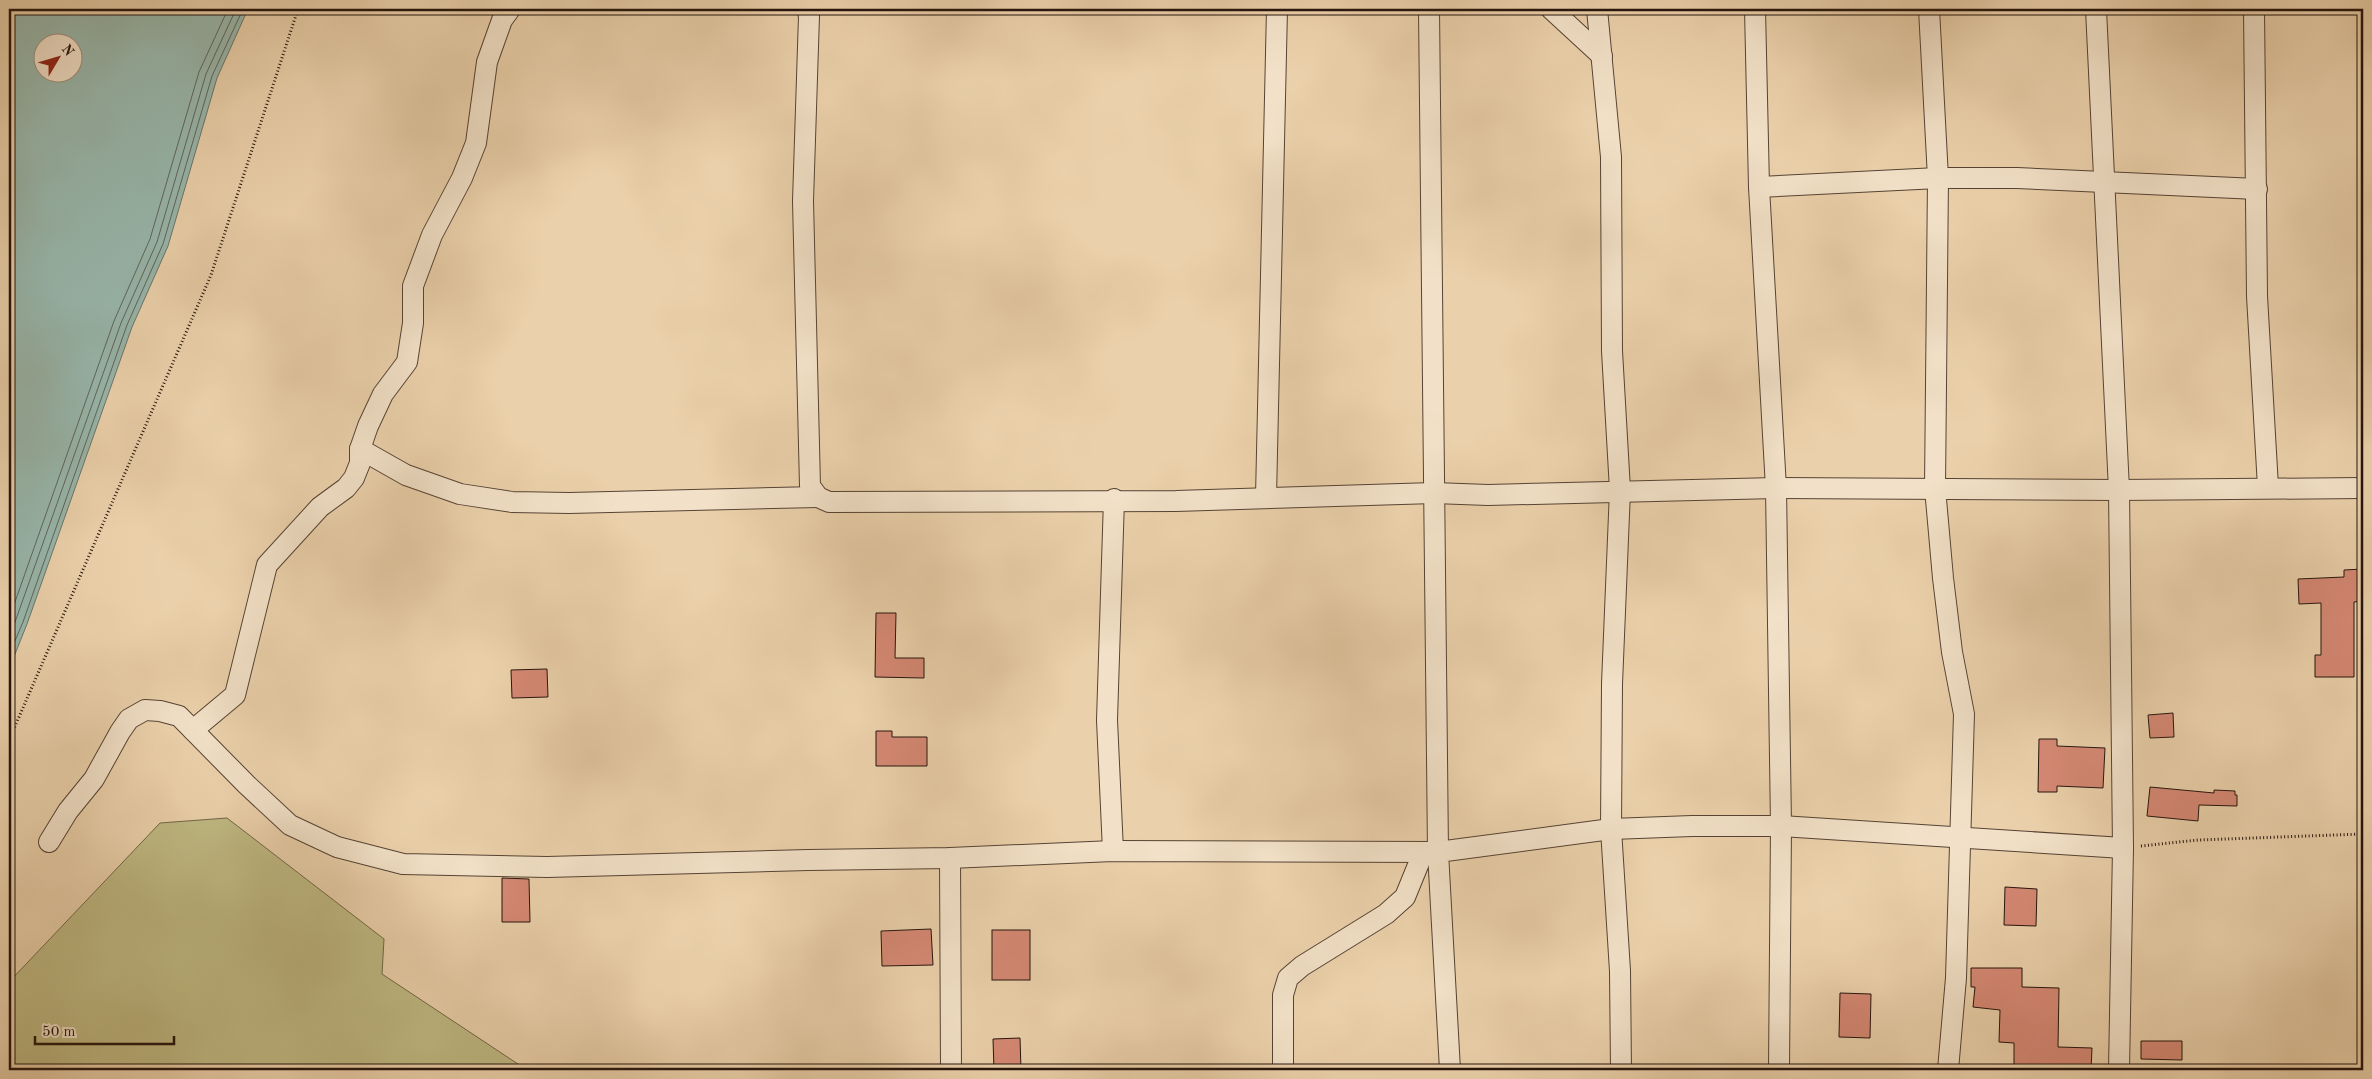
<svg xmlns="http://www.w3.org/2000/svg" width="2372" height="1079" font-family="'Old Standard TT',serif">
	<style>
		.green { fill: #bfb983; stroke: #726648 }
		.water { fill: #98b7ac; stroke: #6a766c; fill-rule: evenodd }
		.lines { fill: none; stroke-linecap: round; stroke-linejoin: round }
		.shore { stroke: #5e665c; stroke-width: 1 }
		.building { fill: #d68975; stroke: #25140d }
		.minor-casing { stroke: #564334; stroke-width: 22 }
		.path { stroke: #25140d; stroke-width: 3; stroke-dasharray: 1 2.5; stroke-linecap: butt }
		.minor { stroke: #f2e1c8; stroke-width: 20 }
	</style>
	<rect width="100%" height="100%" fill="#ebd1ab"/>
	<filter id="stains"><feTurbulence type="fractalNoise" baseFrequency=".004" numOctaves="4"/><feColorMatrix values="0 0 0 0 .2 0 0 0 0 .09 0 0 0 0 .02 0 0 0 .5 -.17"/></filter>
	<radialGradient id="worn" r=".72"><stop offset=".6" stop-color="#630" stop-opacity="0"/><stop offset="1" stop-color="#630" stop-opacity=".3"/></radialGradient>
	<path class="green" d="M227 818 384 939 382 974 527 1070H9V982L160 823Z"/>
	<path class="water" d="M9 9H248L217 78 168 246 132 327 27 624 9 669ZM42 42H72V72H42Z"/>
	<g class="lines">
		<g class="shore">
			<path d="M9 619 114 321 150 239 199 72 228 9"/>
			<path d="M9 639 121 323 157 242 206 74 236 9"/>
			<path d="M9 655 23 622 127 325 163 244 212 76 243 9"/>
		</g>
	</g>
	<g class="building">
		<path d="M2363 569V601L2354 602V677H2315V655H2321V603L2299 604 2298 579 2344 577V570Z"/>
		<path d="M876 613H896L895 658H924V678L875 677Z"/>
		<path d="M547 669 548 697 512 698 511 670Z"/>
		<path d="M2173 713 2174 737 2150 738 2148 715Z"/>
		<path d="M876 731H892V737H927V766H876Z"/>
		<path d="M2039 739H2057V746L2105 748 2103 788 2057 786V792H2038Z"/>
		<path d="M2150 787 2214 793V790L2235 791V795H2237V806L2199 805 2198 821 2147 816Z"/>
		<path d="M502 878 529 879 530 922H502Z"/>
		<path d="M2005 887 2037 889 2036 926 2004 925Z"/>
		<path d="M931 929 933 965 882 966 881 931Z"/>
		<rect x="992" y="930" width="38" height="50"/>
		<path d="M1971 968H2022V987L2059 988 2058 1047 2092 1048 2091 1070H2014V1043L1999 1042 2000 1010 1973 1007 1975 987H1971Z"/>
		<path d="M1840 993 1871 994 1870 1038 1839 1037Z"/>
		<path d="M1020 1038 1021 1070H994L993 1039Z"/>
		<path d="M2141 1041H2182V1060L2141 1059Z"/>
	</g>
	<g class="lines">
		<defs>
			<g id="minor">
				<path d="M807 9 809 16 803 201 810 486 818 497 829 502 1176 501 1434 493 1488 495 1776 488 2119 490 2363 488"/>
				<path d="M1551 9 1602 56"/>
				<path d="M1597 9 1611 157 1612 351 1620 490 1612 684 1611 829 1620 971 1621 1070"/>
				<path d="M1755 9 1759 187 1776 488 1781 826 1779 1070"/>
				<path d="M1929 9 1938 178 1935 488 1943 578 1952 652 1964 714 1956 978 1948 1070"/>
				<path d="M2096 9 2119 490 2123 848 2119 1070"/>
				<path d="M2254 9 2257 296 2268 487"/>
				<path d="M1759 187 1938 178H2017L2257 189"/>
				<path d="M360 449 406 475 460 494 512 502 569 503 818 497"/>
				<path d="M1266 497 1277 9"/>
				<path d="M193 730 235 695 267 565 320 507 346 488 354 478 360 463V449L368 426 383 394 407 362 413 323V286L432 235 462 178 476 143 487 62 502 20 510 9"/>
				<path d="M49 842 68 811 94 779 120 732 129 719 145 710 160 711 179 716 247 785 290 825 337 847 403 864 547 867 808 860 950 858 1113 851 1438 852 1429 9"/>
				<path d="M1113 851 1107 720 1114 499"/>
				<path d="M950 858 951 1070"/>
				<path d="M1283 1070V995L1288 978 1302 966 1386 914 1405 897 1423 853"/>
				<path d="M1450 1070 1438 852 1611 829 1692 826H1781L2123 848"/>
			</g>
		</defs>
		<use href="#minor" class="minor-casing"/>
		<g class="path">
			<path d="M9 740 211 275 298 9"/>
			<path d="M2141 846 2198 840 2363 834"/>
		</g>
		<use href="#minor" class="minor"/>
	</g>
	<rect width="2372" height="1079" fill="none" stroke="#ebd1ab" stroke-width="30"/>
	<rect x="10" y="10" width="2352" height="1059" fill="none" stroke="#25140d" stroke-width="2.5"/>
	<rect x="15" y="15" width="2342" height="1049" fill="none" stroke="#25140d"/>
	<g transform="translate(58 58) rotate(52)"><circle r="24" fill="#f2e1c8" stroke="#a08f7d"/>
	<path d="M0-4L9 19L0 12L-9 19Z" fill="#8f2418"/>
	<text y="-8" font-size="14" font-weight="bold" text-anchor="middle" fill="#25140d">N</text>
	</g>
	<path d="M35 1036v8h139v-8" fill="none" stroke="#25140d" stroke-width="2.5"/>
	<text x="42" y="1036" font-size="15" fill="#25140d" stroke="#f2e1c8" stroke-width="4" paint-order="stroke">50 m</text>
	<rect width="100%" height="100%" filter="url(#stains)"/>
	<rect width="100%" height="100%" fill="url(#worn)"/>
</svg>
